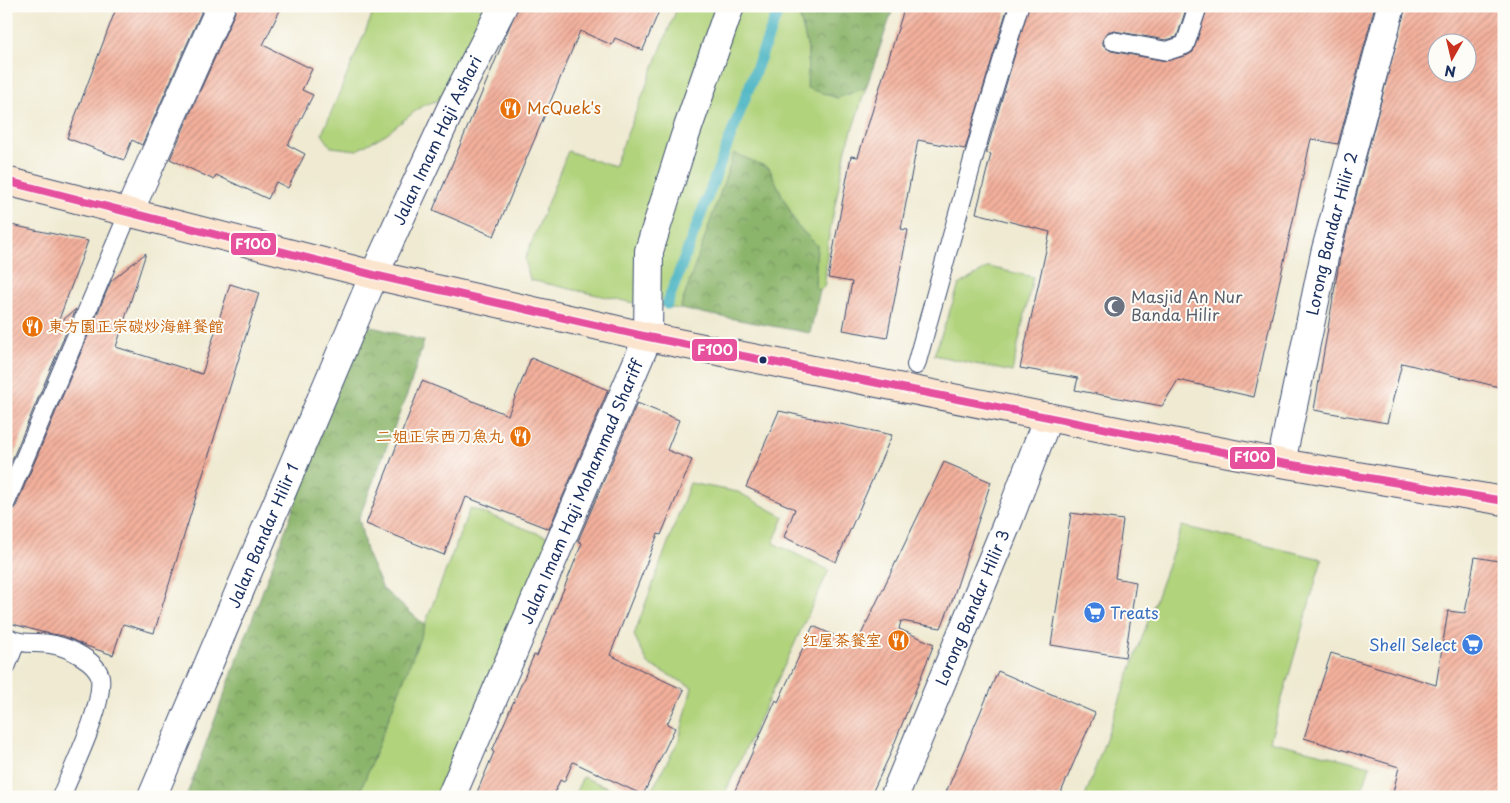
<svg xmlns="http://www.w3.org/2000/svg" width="1510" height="803" font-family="'Playpen Sans','LXGW WenKai TC',sans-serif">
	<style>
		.green { fill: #b1d37c; stroke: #66816d }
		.forest { fill: url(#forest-crowns); stroke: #547265 }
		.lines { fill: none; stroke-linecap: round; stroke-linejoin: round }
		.stream { stroke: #46b3c2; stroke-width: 11 }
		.building { fill: url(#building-hatch); fill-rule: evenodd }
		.service-casing { stroke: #3b4b6f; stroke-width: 20 }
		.minor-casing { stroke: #3b4b6f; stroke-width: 30 }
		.secondary-casing { stroke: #3b4b6f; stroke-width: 30 }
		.service { stroke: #fff; stroke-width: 18 }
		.minor { stroke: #fff; stroke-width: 28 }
		.secondary { stroke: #fbe5cf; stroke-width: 28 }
		.bus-1-casing { stroke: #fdfcf7; stroke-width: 11 }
		.bus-1 { stroke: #e6509d; stroke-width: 8 }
		.bus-dot { fill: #1b2f5e; stroke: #fdfcf7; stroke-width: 2 }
		.labels { text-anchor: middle; stroke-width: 4; stroke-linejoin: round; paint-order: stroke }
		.food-label { font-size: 16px; fill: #c56008; stroke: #fdfcf7; text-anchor: start }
		.street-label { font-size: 16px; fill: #1b2f5e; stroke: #fdfcf7 }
		.worship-label { font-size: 16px; fill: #5b616d; stroke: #fdfcf7; text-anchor: start }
		.shop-label { font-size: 16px; fill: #366cbe; stroke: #fdfcf7; text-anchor: start }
		.line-badge { stroke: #fdfcf7; stroke-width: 2 }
		.badge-label { font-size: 14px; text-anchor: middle; font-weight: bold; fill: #fff }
	</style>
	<defs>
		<pattern id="forest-crowns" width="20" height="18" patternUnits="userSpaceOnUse" patternTransform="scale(1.25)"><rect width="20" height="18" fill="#8cb56c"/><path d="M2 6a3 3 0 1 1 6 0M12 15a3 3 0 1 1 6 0" fill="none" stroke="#72945c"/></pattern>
		<pattern id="building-hatch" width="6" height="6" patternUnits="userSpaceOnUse" patternTransform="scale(1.25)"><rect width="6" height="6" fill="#f4b19c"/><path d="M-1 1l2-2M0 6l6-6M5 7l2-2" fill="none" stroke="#c59082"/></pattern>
	</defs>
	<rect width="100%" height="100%" fill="#fdfcf7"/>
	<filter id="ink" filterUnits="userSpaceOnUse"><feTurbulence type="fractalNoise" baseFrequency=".02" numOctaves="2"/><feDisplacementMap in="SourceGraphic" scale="10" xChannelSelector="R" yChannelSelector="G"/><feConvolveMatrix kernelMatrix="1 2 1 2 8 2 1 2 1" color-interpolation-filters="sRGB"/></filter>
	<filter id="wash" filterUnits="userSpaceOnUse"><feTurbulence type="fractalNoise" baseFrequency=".0096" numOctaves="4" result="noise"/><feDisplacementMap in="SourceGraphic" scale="20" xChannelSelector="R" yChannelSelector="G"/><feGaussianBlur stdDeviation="1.12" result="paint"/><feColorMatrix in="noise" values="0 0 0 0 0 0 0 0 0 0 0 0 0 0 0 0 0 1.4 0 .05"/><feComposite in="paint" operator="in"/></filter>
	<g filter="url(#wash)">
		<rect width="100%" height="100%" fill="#efead1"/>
		<g class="green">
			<path d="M376 6H489L441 99 422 106 386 134 357 150 331 147 322 134Z"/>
			<path d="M678 6H797L808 49V88L837 98 866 88 846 149 828 241 825 282 824 287 820 290 815 285 817 245 797 226 769 168 734 154 680 309 629 302 530 280 525 259 568 151 614 167Z"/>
			<path d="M989 267 1033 277 1012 372 934 355 959 285Z"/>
			<path d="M690 483 738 492 784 517 773 543 829 570 723 797H648L679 740 692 687 648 664 634 635Z"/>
			<path d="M470 508 553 539 443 797H358Z"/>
			<path d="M1182 526 1322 559 1270 741 1370 766 1360 797H1085Z"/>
			<path d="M583 777 631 797H573Z"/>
		</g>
		<g class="forest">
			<path d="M797 6H894L866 88 837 98 807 88 808 49Z"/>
			<path d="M734 153 769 168 797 226 817 245 815 285 820 290 810 333 680 309Z"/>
			<path d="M362 324 424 341 409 389 359 518 366 551 383 589 425 625 358 797H186Z"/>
		</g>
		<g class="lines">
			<path class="stream" d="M667 304 780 6"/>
		</g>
		<g id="blocks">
			<g class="building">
				<path d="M117 6H204L142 145 132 140 124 160 67 138Z"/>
				<path d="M236 6H282L263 45 312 69 302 90 313 95 288 145 305 154 288 188 276 182 268 199 216 175 214 180 170 159 235 12Z"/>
				<path d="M518 6H661L643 50 615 38 612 45 580 31 494 236 433 210Z"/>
				<path d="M905 6H1008L965 149 918 140 901 229 908 230 887 338 843 330 852 282 828 278 851 156 858 157Z"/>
				<path d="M1029 6H1187L1177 37 1166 40 1114 31H1109L1103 39V45L1111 51 1166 61 1188 55 1193 52 1208 6H1375L1338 144 1311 139 1254 397 1178 380 1162 406 1075 390 1078 378 1020 368 1050 232 976 213 991 154 986 153Z"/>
				<path d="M1406 6H1504V370L1499 387 1402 363 1387 423 1314 410 1340 257ZM1438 42H1468V72H1438Z"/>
				<path d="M6 224 88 241 57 325 76 309 6 474Z"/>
				<path d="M146 253 116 347 202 374 230 284 259 293 154 633 123 624 113 655 86 646 64 636 41 632 6 622V512L12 511 16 506 111 281Z"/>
				<path d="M531 358 608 390 549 529 466 497 444 555 366 524 422 381 508 415Z"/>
				<path d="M637 403 679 420 667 450 692 460 661 535 658 534 610 655 684 690 667 724 675 728 643 795 573 762 564 782 560 780 553 797H475L494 752 492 751 534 655 537 656 582 543 578 541Z"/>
				<path d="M779 411 892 435 836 562 784 537 795 509 746 487Z"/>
				<path d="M944 462 991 482 953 598 941 628 901 621 899 629 934 644 889 757 870 797H732L776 700 778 702 813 626 856 645Z"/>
				<path d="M1071 513 1123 520 1115 578 1136 582 1125 657 1051 645Z"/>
				<path d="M1475 557 1504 562V797H1392L1399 767 1304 738 1331 653 1436 685 1448 611 1465 613Z"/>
				<path d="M998 671 1095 713 1059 797H944Z"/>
			</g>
		</g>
	</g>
	<g filter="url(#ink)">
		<use href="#blocks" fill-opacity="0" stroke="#3b4b6f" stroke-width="1"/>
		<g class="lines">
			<defs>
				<g id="service">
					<path d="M1113 41 1167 51 1185 45 1198 6"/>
					<path d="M916 365 983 124 1019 6"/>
					<path d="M6 502 129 212"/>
					<path d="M6 637C25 647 37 640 55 645 69 648 97 661 100 677 104 707 73 767 61 797"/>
					<path d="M6 667 16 642"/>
				</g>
				<g id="minor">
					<path d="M129 212 221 6"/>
					<path id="s1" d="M1281 463 1325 253 1391 6"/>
					<path id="s2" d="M152 797 374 275 453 104 503 6"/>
					<path id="s3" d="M451 797 648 337 649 251 685 136 730 6"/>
					<path id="s4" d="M894 797 1009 519 1048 417"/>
				</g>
				<path id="secondary" d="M6 181 374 275 648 337 1187 445 1281 463 1504 501"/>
			</defs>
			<use href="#service" class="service-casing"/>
			<use href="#minor" class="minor-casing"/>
			<use href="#secondary" class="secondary-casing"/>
			<use href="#service" class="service"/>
			<use href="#minor" class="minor"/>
			<use href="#secondary" class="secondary"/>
			<defs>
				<path id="bus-1" d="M6 181 374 275 648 337 1187 445 1281 463 1504 501"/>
			</defs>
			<use href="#bus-1" class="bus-1-casing"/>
			<use href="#bus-1" class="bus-1"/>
		</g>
	</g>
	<defs>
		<symbol id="restaurant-disc" viewBox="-11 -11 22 22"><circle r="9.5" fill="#e8710a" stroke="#fdfcf7"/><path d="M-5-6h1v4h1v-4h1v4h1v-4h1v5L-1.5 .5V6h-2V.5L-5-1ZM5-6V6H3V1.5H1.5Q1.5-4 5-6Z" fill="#fff"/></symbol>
		<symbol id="mosque-disc" viewBox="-11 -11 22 22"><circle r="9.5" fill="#6b7280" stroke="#fdfcf7"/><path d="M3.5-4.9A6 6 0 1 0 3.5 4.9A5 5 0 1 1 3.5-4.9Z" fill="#fff"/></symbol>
		<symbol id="supermarket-disc" viewBox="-11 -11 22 22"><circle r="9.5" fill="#3f7fe0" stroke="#fdfcf7"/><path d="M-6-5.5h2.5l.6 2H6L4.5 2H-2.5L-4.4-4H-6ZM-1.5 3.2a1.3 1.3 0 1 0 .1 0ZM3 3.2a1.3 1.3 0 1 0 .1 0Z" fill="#fff"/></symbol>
	</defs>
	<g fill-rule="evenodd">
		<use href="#restaurant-disc" x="498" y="96" width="25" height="25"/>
		<use href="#mosque-disc" x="1102" y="294" width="25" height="25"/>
		<use href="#restaurant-disc" x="20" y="314" width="25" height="25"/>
		<use href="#restaurant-disc" x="508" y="424" width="25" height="25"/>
		<use href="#supermarket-disc" x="1082" y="600" width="25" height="25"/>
		<use href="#restaurant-disc" x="886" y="628" width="25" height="25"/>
		<use href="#supermarket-disc" x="1460" y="632" width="25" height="25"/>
	</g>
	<circle class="bus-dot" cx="763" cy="360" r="4.5"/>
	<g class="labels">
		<g class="food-label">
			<text x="527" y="114">McQuek's</text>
			<text x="48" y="332">東方園正宗碳炒海鮮餐館</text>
			<text x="504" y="442" text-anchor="end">二姐正宗西刀魚丸</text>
			<text x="882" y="646" text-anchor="end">红屋茶餐室</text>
		</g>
		<g class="street-label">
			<text dy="6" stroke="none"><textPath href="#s2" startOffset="716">Jalan Imam Haji Ashari</textPath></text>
			<text dy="6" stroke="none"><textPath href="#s1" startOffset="235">Lorong Bandar Hilir 2</textPath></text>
			<text dy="6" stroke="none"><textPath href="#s3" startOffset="332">Jalan Imam Haji Mohammad Shariff</textPath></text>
			<text dy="6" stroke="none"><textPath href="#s2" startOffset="284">Jalan Bandar Hilir 1</textPath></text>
			<text dy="6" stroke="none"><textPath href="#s4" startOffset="205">Lorong Bandar Hilir 3</textPath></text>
		</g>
		<g class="worship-label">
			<text x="1131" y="303">Masjid An Nur<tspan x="1131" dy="18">Banda Hilir</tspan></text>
		</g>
		<g class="shop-label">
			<text x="1110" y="619">Treats</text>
			<text x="1457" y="651" text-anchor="end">Shell Select</text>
		</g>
	</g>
	<g class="line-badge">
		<rect x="230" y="232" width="47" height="24" rx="5" fill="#e6509d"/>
		<rect x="691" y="338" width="47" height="24" rx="5" fill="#e6509d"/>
		<rect x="1229" y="446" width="47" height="24" rx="5" fill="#e6509d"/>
	</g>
	<g class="badge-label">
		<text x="253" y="249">F100</text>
		<text x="715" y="355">F100</text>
		<text x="1252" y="462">F100</text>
	</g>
	<rect width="1510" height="803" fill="none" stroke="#fdfcf7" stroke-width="25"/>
	<g transform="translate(1452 58) rotate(188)"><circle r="24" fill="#fdfcf7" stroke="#a3aaba"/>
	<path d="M0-4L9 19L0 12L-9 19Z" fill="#c8321e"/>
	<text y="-8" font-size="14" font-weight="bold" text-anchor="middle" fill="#1b2f5e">N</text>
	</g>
</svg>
